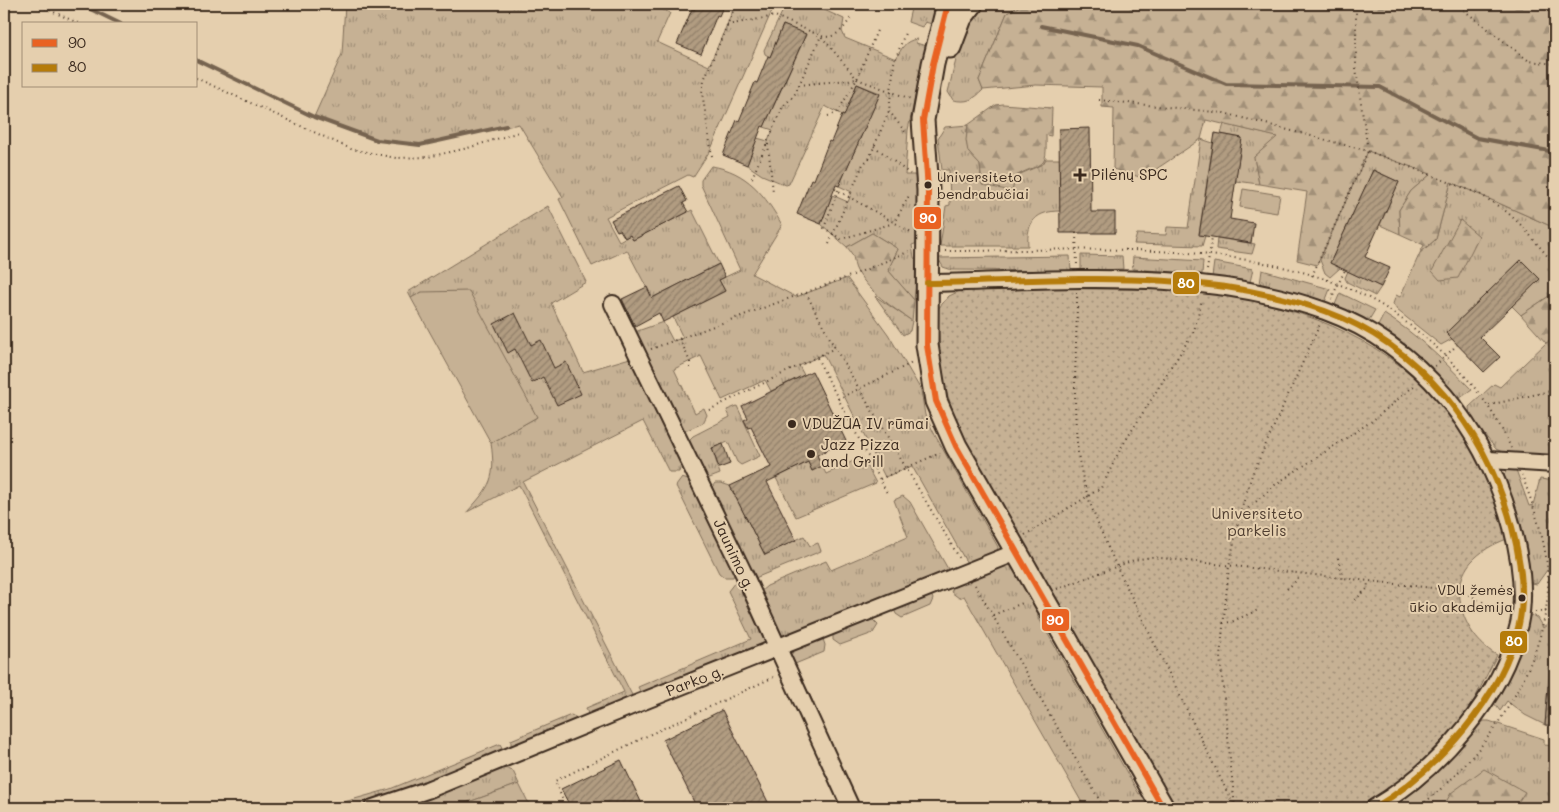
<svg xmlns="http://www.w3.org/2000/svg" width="1559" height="812" font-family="Mali,sans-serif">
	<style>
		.grass { fill: url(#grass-tufts); stroke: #806e59 }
		.forest { fill: url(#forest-firs); stroke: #806e59 }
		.park { fill: url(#park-dots); stroke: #806e59 }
		.garden { fill: #c6b194; stroke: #806e59 }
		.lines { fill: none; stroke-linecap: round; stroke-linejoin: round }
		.stream { stroke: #766450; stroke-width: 4 }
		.building { fill: url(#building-hatch); stroke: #3b2a1e }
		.minor-casing { stroke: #3b2a1e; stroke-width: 20 }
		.major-casing { stroke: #3b2a1e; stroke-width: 25 }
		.path { stroke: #3b2a1e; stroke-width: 2; stroke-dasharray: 1 4; stroke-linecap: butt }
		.minor { stroke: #e5cfae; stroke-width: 16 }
		.major { stroke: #e5cfae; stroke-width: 21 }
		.bus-1-casing { stroke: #e5cfae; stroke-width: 10 }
		.bus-2-casing { stroke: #e5cfae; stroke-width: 10 }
		.bus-1 { stroke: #e96222; stroke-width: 6 }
		.bus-2 { stroke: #b57b0a; stroke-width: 6 }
		.poi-dot { fill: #3b2a1e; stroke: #e5cfae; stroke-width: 2 }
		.labels { text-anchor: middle; stroke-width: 4; stroke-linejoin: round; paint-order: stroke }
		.bus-label { font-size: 14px; fill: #3b2a1e; stroke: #e5cfae; text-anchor: start }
		.poi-label { font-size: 15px; fill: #3b2a1e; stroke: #e5cfae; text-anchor: start }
		.park-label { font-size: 15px; fill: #503e30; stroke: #e5cfae }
		.street-label { font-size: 15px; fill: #3b2a1e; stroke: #e5cfae }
		.line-badge { stroke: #e5cfae; stroke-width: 2 }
		.badge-label { font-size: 14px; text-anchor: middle; font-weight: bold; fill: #fff }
	</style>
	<defs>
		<pattern id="grass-tufts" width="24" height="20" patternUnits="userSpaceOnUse" patternTransform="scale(1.25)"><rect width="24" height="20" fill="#c6b194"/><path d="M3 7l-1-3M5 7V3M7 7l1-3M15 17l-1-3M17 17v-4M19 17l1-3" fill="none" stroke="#a29078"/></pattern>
		<pattern id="forest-firs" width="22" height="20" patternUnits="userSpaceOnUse" patternTransform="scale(1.25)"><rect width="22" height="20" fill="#c6b194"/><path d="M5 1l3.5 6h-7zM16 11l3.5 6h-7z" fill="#a29078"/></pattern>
		<pattern id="park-dots" width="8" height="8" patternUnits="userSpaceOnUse" patternTransform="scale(1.25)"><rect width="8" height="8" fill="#c6b194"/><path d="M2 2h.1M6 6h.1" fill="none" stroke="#a29078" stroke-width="1.8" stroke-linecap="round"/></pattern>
		<pattern id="building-hatch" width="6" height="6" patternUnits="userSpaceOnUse" patternTransform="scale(1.25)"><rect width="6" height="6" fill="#b19c81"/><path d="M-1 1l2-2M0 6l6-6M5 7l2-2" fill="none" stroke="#917f69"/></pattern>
	</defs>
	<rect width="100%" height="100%" fill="#e5cfae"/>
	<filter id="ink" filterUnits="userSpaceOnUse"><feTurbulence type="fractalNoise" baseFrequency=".02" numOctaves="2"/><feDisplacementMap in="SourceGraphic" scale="10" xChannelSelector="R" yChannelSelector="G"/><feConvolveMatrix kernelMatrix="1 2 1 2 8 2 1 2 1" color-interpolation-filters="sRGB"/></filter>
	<g filter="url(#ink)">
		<g class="grass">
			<path d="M345 4H651L670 13 657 42 709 66 736 4H775L711 149 693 177 688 175 606 217 619 241 630 235 633 240 692 210 719 264 652 298 627 250 592 266 559 199 563 197 519 124 420 145 377 140 314 117 342 54Z"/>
			<path d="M786 4H811L844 19 842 31 845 38 896 59C902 48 904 41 917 39L916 43 926 46 908 130 905 175H915L920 205V242L912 245 914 258 919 260 914 300 888 270 898 249 872 233 847 247 821 224 832 195 848 202 852 192 839 186 880 93 857 84 844 116 825 106 789 184 786 185 762 175 747 165 757 138 768 141 773 130 764 127 806 35 783 25 770 57 765 54 764 50Z"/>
			<path d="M912 4H938L932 24 925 22 922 27 908 22Z"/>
			<path d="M985 4H1024L1007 13 979 80 983 90C973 100 967 103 953 100L948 92C955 66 963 18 985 4Z"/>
			<path d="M1224 124 1278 137 1254 157 1259 184 1235 181 1242 138 1221 134Z"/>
			<path d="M968 125C965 146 966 150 980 165L981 177 1012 190 1016 176 1043 164 1046 159H1060V211C1037 211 1026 221 1028 246H940L946 206 950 205 949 170H942L938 138 945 127Z"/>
			<path d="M1201 139 1213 143 1199 234 1205 236 1202 246 1134 244 1137 234 1166 235 1167 227 1188 228Z"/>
			<path d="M1368 151 1431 174 1411 191 1399 210 1400 234 1380 225 1399 182 1373 170 1330 263 1340 268 1330 277 1325 273 1320 260Z"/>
			<path d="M711 166C747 171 766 196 782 225L752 274 796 297 847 278 888 334 921 390 925 415 936 437 998 547 997 552 969 567 912 466 885 477 823 354 799 366 804 375 771 391 765 380 722 400 701 356 674 369 695 413 704 408 707 415 703 423 685 431 678 429 632 333 663 322 673 341 683 338 673 317 725 291 719 280 740 270 701 185V180Z"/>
			<path d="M1451 182 1555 228V292L1521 315 1512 306 1540 279 1521 260 1446 333 1452 339 1441 345 1397 310 1393 304 1396 295 1400 297 1420 253 1436 239Z"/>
			<path d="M548 206 586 282 551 303 583 372 630 358 681 465 679 472H669L643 421 523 482 634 699 593 716 588 714 586 708 624 692 519 485 467 512C491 486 496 478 491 443L537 417 422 292 411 298 408 292Z"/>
			<path d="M1217 238 1255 244 1252 254 1216 249Z"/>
			<path d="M1081 255 1122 256 1123 269 1081 271Z"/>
			<path d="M1070 256 1071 271 952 270 943 267 938 258Z"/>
			<path d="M1133 257 1203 261 1202 274 1132 269Z"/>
			<path d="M1214 262 1253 269 1250 282 1212 277Z"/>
			<path d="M1262 270 1330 289 1325 302 1260 284Z"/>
			<path d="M1348 271 1381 287 1375 296 1347 282 1345 278Z"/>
			<path d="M1340 293 1375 310 1369 320 1365 321 1334 307Z"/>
			<path d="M875 296 912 321 910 331 903 335Z"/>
			<path d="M1384 314C1418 335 1444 361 1472 390L1460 398 1419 358 1379 330 1378 326Z"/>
			<path d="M1555 338V456L1504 453 1496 449 1470 417 1469 407 1494 384 1500 387 1546 343Z"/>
			<path d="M737 406 760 456 741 465 737 462 728 442 712 448 720 474 707 479 687 442 693 436 730 417 727 410Z"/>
			<path d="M862 457 876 483 796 517 776 478 808 462 812 471 822 466 826 474Z"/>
			<path d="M1515 467 1529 506 1533 505 1540 479 1555 481V578L1547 570 1537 584 1531 583C1526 571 1529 557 1526 544 1521 520 1512 497 1504 475L1508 468Z"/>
			<path d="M682 478 688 480 735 573 733 577H724L719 573 676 486Z"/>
			<path d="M715 483H721L730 486 765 555 804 536 810 546 818 543 821 551 760 576 755 578 751 575 710 490Z"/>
			<path d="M903 496 910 502 948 569 945 574 783 637 761 595V591L767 586 826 561 831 570 908 537 894 500Z"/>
			<path d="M1010 563 1015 566 1041 613 1037 615 1139 794 1143 792 1150 808H1085L964 596 959 598 951 592 955 584Z"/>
			<path d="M735 582 741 585 766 640 761 647 642 695 638 687 751 639 728 591Z"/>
			<path d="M931 594 933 599 930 606 902 618 896 614 894 609Z"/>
			<path d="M1532 615 1537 618 1543 628 1555 619V661H1550L1545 725 1525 715 1507 701 1500 711 1494 703 1527 618Z"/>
			<path d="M871 618 878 625 873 633 840 645 833 640V632Z"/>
			<path d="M819 638 823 639 825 645 824 652 795 664 814 704 810 705 789 661C791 647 807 644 819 638Z"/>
			<path d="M571 715 577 718 575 722 514 748 511 745V740Z"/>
			<path d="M1484 721H1489L1544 739V745L1555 746V808H1514L1524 792 1446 802 1451 808H1391L1424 784Z"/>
			<path d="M500 744 504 751 352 808H323L390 789Z"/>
			<path d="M498 768H505L513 771 519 784 452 808H397Z"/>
		</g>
		<g class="forest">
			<path d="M1024 4H1555V228L1451 182 1436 239 1420 253 1424 245 1400 234 1399 210 1411 191 1431 174 1368 151 1317 265 1297 260 1307 192 1259 184 1254 157 1277 137 1206 120 1201 139 1143 178 1113 169 1114 108 1102 107V87L1036 85 983 90 979 80 1007 13Z"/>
			<path d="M1003 104 1052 108 1051 136 1046 135C1047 172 1044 160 1016 176L1012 191 982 185 980 165 968 152 966 140 968 125 996 105Z"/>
			<path d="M1460 220 1479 236 1458 278 1440 280 1432 271Z"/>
			<path d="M872 233 898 249 888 270 914 300 912 321C891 306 871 294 857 271 852 262 857 259 847 247Z"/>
			<path d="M1555 292V338L1546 343 1521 315Z"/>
			<path d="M1484 769 1525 792 1514 808H1451L1446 802 1451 793Z"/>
		</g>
		<path class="park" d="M1053 288C1101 290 1149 288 1196 291 1226 294 1257 301 1285 309 1373 335 1445 386 1484 471 1494 493 1500 516 1507 539 1493 544 1481 551 1471 562 1446 592 1466 638 1497 655L1470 708 1453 729 1414 769 1394 786 1356 808H1174L1060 604 961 434 942 379 937 310 949 296 962 290Z"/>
		<g class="garden">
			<path d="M1243 189 1280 195 1277 213 1240 207Z"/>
			<path d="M469 291 537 417 491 443 411 298 422 292Z"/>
			<path d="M519 784 531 808H452Z"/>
		</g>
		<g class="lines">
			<g class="stream">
				<path d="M80 4 121 24"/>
				<path d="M1041 26 1138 46 1226 84 1380 87 1477 138 1555 152"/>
				<path d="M196 60 314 117 377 140 420 145 506 126"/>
			</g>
		</g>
		<g class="building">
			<path d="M697 4H724L719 16 717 15 701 54 677 44 692 9 694 10Z"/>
			<path d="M783 25 806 34 764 127 762 126 747 165 723 155 737 120 739 121 755 82 757 83 768 56 770 57Z"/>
			<path d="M857 84 880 94 839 186 836 185 821 224 797 214 811 179 814 180 829 141 831 142 842 115 844 116Z"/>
			<path d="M1090 128 1091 212H1115V233H1060L1059 129Z"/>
			<path d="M1215 133 1242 138 1230 219 1254 223 1251 243 1199 235Z"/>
			<path d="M1373 170 1399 182 1365 257 1390 268 1381 287 1330 263Z"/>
			<path d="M679 186 687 201 683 203 688 212 633 240 630 235 625 238 620 230 617 231 611 220Z"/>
			<path d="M1521 260 1540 279 1480 337 1500 357 1484 372 1446 333Z"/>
			<path d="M719 264 725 277 719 280 725 291 663 322 659 313 635 326 622 299 647 287 652 298Z"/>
			<path d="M515 313 531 345 541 340 554 368 566 362 581 394 557 405 543 377 532 383 515 349 508 353 494 324Z"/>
			<path d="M812 371 846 441 817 455 822 466 812 471 808 462 767 482 796 540 765 555 730 486 771 467 751 427 748 428 744 420 748 418 742 406Z"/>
			<path d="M723 444 730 464 719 468 712 448Z"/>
			<path d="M1548 686H1555V726L1545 725Z"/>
			<path d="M722 710 771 808H697L663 740Z"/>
			<path d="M621 760 644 808H571L561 789Z"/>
		</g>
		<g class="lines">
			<defs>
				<g id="minor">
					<path d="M927 283C1059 281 1198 266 1325 311 1421 346 1486 430 1512 527 1520 558 1526 592 1519 624 1502 698 1438 770 1374 808"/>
					<path d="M613 304 744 574 851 808"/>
					<path d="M1489 460 1555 464"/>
					<path d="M373 808 427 790 636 704 1017 552"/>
				</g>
				<g id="major">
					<path d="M948 4 933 64 923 120 928 190 927 345 936 401 956 446 1163 808"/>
					<path d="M950 47 961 18 972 4"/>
				</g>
			</defs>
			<use href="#minor" class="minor-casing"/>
			<use href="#major" class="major-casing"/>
			<g class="path">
				<path d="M36 4 80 24"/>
				<path d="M1456 4 1529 61 1555 64"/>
				<path d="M4 9 20 4"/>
				<path d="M727 25 775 16 821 36 857 79 911 99"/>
				<path d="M196 78 351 149 396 158 428 157 468 148 519 132"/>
				<path d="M799 85 857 79"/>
				<path d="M1099 100 1224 113 1368 151 1480 194 1507 212 1523 227 1555 265"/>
				<path d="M889 111 906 133"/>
				<path d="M828 116 837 113 857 79 878 28"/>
				<path d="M768 144 773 192"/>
				<path d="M874 146 910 174"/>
				<path d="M712 156 702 92 704 80 736 4"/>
				<path d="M752 178 783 106 794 96 821 36C836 40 845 27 852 16"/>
				<path d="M835 189 911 232"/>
				<path d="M838 190 824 228 841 239 894 223 910 194"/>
				<path d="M1076 233 1077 265"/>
				<path d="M829 244 863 164 869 159 889 111 894 63 905 33"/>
				<path d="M945 251C1073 251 1239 237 1357 292 1383 304 1407 322 1429 341 1464 371 1492 405 1511 448"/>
				<path d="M1207 270 1212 237"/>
				<path d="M1312 276 1368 151 1356 68V4"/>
				<path d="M1077 292C1077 345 1072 400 1078 452 1083 493 1100 530 1117 567L1234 806"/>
				<path d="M806 293 835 348 960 559"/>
				<path d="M1331 299 1345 270"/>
				<path d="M680 339 690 362V369"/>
				<path d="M651 349 853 275 910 251"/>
				<path d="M817 358 887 493"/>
				<path d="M1435 366 1457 345"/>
				<path d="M838 399 912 363"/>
				<path d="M1489 405 1555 390"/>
				<path d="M709 410 835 348"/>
				<path d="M880 479 940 453"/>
				<path d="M1241 515 1276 484 1372 421 1415 385"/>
				<path d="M1025 535 1101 488 1121 448 1194 331 1202 299"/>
				<path d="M1338 558 1343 580"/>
				<path d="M975 585 1104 808"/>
				<path d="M1057 589 1134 560 1152 557 1460 591C1474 596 1495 611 1508 611"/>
				<path d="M1287 589 1297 580 1298 574"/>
				<path d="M1355 600 1367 589 1368 583"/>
				<path d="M1535 612 1555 611"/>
				<path d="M993 615 1025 602"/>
				<path d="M1223 623 1231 622 1258 610"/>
				<path d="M566 808 555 781 651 734 776 676"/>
				<path d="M1235 808 1220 657 1229 567 1239 517 1252 475 1320 324"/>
				<path d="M1417 808C1482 762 1549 664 1548 582 1548 546 1534 508 1522 475"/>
			</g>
			<use href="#minor" class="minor"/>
			<use href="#major" class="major"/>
			<defs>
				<path id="bus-1" d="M948 4 933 64 923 120 928 190 927 345 936 401 956 446 1163 808"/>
				<path id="bus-2" d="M927 283C1059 281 1198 266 1325 311 1421 346 1486 430 1512 527 1520 558 1526 592 1519 624 1502 698 1438 770 1374 808"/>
			</defs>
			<use href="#bus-1" class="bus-1-casing"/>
			<use href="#bus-2" class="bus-2-casing"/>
			<use href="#bus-1" class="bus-1"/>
			<use href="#bus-2" class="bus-2"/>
		</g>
	</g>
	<g class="poi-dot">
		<path d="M1077.5 167.5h5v5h5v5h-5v5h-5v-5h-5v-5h5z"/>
		<circle cx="928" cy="185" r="4.5"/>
		<circle cx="792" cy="424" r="5"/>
		<circle cx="811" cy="454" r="5"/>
		<circle cx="1522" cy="598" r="4.5"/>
	</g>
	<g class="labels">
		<g class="bus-label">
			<text x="937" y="182">Universiteto<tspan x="937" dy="17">bendrabučiai</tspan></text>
			<text x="1513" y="595" text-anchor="end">VDU žemės<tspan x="1513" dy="17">ūkio akademija</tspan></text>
		</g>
		<g class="poi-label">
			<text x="1091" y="180">Pilėnų SPC</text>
			<text x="802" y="429">VDUŽŪA IV rūmai</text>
			<text x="821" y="450">Jazz Pizza<tspan x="821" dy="17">and Grill</tspan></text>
		</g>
		<g class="park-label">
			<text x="1257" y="519">Universiteto<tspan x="1257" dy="17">parkelis</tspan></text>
		</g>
		<g class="street-label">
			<text transform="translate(734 555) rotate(65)" y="5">Jaunimo g.</text>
			<text transform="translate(695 681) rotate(-21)" y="5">Parko g.</text>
		</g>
	</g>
	<g class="line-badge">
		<rect x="913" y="206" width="29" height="24" rx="5" fill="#e96222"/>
		<rect x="1172" y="271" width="28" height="24" rx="5" fill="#b57b0a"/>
		<rect x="1041" y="608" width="29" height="24" rx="5" fill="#e96222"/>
		<rect x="1499" y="630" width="29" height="24" rx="5" fill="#b57b0a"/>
	</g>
	<g class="badge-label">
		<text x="928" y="223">90</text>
		<text x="1186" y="288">80</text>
		<text x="1055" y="625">90</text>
		<text x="1514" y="646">80</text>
	</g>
	<rect width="1559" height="812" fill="none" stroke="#e5cfae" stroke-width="20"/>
	<rect x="10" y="10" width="1539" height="792" fill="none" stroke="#3b2a1e" stroke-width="2" filter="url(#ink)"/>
	<rect x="22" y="22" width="175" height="65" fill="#e5cfae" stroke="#a18d74"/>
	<rect x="32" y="39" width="25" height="8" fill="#e96222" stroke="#a18d74"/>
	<text x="68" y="48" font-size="15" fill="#3b2a1e">90</text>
	<rect x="32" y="64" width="25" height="8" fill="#b57b0a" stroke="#a18d74"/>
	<text x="68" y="72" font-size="15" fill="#3b2a1e">80</text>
</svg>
